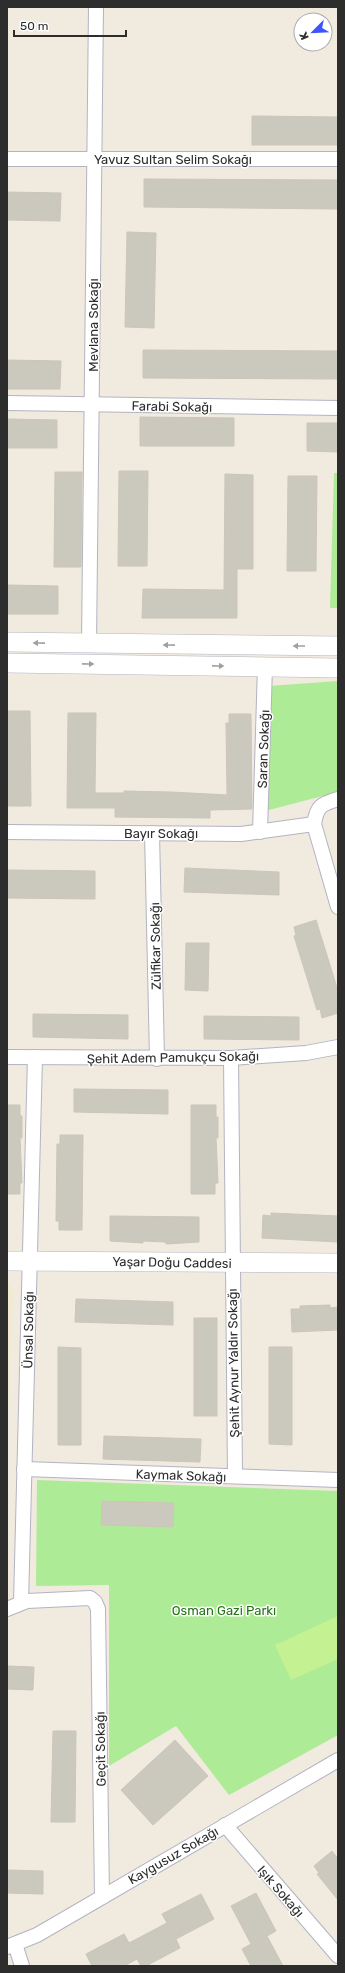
<svg xmlns="http://www.w3.org/2000/svg" width="345" height="1973" font-family="Rubik,sans-serif">
	<style>
		.education { fill: #f2e9ce }
		.green { fill: #aeeb97 }
		.pitch { fill: #c4f292 }
		.building { fill: #cbc8bd; stroke: #ccc6b8 }
		.lines { fill: none; stroke-linecap: round; stroke-linejoin: round }
		.street-casing { stroke: #b3b4c2; stroke-width: 16 }
		.secondary-casing { stroke: #b3b4c2; stroke-width: 20 }
		.street { stroke: #fff; stroke-width: 14 }
		.secondary { stroke: #fff; stroke-width: 19 }
		.oneway { fill: #a0a0a0 }
		.labels { text-anchor: middle; stroke-width: 3; stroke-linejoin: round; paint-order: stroke }
		.street-label { font-size: 13px; fill: #2d2d2d; stroke: #fff }
		.park-label { font-size: 13px; fill: #227414; stroke: #fff }
	</style>
	<rect width="100%" height="100%" fill="#f0eadf"/>
	<path class="education" d="M7 1281 13 1291 7 1435Z"/>
	<g class="green">
		<path d="M334 473H338V608H330Z"/>
		<path d="M338 681V792L265 811 269 686Z"/>
		<path d="M37 1480 338 1491V1735L229 1795 176 1726 109 1766V1585L36 1586Z"/>
	</g>
	<path class="pitch" d="M338 1616V1659L291 1680 275 1645Z"/>
	<g class="building">
		<path d="M252 116 338 117V145H252Z"/>
		<path d="M144 179 338 180V209L144 207Z"/>
		<path d="M7 192 61 193 60 221 7 220Z"/>
		<path d="M127 232 156 233 154 328 125 327Z"/>
		<path d="M143 350 338 351V379L143 378Z"/>
		<path d="M7 360 61 361 60 389H7Z"/>
		<path d="M140 417 234 418V446H140Z"/>
		<path d="M7 419 57 420V448H7Z"/>
		<path d="M307 423H338V452L307 451Z"/>
		<path d="M119 471H148L147 566H118Z"/>
		<path d="M55 472H82L81 567H54Z"/>
		<path d="M225 474 253 475V569H237V618H142L143 589 224 590Z"/>
		<path d="M288 476H317L316 571H287Z"/>
		<path d="M7 585 58 586V614H7Z"/>
		<path d="M7 711H30L31 806H8Z"/>
		<path d="M68 713H96L95 793H124V791L171 792 227 795 226 723H229V714H251L252 809 210 810V818L115 817V808H67Z"/>
		<path d="M185 868 279 872V895L184 892Z"/>
		<path d="M7 870 95 871V899L7 898Z"/>
		<path d="M316 920 338 991V1013L322 1018 320 1009 317 1010 294 936 296 935 294 927Z"/>
		<path d="M186 943H209L208 991 185 990Z"/>
		<path d="M33 1014 128 1015V1039L33 1037Z"/>
		<path d="M204 1016 299 1017V1040L204 1039Z"/>
		<path d="M74 1089 168 1090V1114L74 1112Z"/>
		<path d="M7 1105H20V1116H22V1138H20L22 1183H20V1194H7Z"/>
		<path d="M191 1105H216V1117H218V1138H216L218 1183H215V1194H191Z"/>
		<path d="M60 1135H83L82 1230H59V1221H56L57 1144H60Z"/>
		<path d="M271 1213 338 1216V1242L262 1238 263 1215 271 1216Z"/>
		<path d="M110 1216 199 1217V1242L166 1244V1242L143 1241V1243L110 1241Z"/>
		<path d="M76 1299 173 1302V1325L75 1322Z"/>
		<path d="M330 1305V1308L338 1307V1330L292 1332 291 1309H300V1306Z"/>
		<rect x="194" y="1318" width="23" height="98"/>
		<path d="M58 1347 81 1348V1445H58Z"/>
		<path d="M269 1347H292V1445L269 1444Z"/>
		<path d="M104 1436 201 1439 200 1462 103 1459Z"/>
		<path d="M102 1501 174 1503 173 1527 101 1525Z"/>
		<path d="M7 1666 34 1667 33 1690 7 1689Z"/>
		<path d="M53 1731H76L75 1822H51Z"/>
		<path d="M175 1740 208 1776 153 1825 121 1790Z"/>
		<path d="M332 1851 338 1859V1900L317 1874 319 1873 314 1866Z"/>
		<path d="M7 1870 43 1871V1894L7 1893Z"/>
		<path d="M256 1893 276 1931 267 1936 283 1966H251L242 1949 251 1944 231 1906Z"/>
		<path d="M201 1894 214 1919 176 1939 180 1948 146 1966H141L137 1959 124 1966H92L86 1954 124 1934 129 1943 167 1923 162 1914Z"/>
	</g>
	<g class="lines">
		<defs>
			<g id="street">
				<path d="M7 159H338"/>
				<path d="M7 403 338 408"/>
				<path d="M89 644 96 7"/>
				<path d="M338 799C321 804 317 806 314 824L338 907"/>
				<path d="M7 832 241 834 314 824"/>
				<path d="M260 832 265 666"/>
				<path d="M152 833 157 1059"/>
				<path d="M7 1057 231 1058 306 1053 338 1047"/>
				<path d="M231 1058 235 1476"/>
				<path d="M24 1469 338 1480"/>
				<path d="M21 1603 35 1057"/>
				<path d="M7 1609 27 1601 90 1598 95 1602 98 1609 102 1897"/>
				<path d="M225 1825 338 1956"/>
				<path d="M15 1944 22 1966"/>
				<path d="M7 1947 37 1935 338 1760"/>
			</g>
			<g id="secondary">
				<path d="M7 642 338 646"/>
				<path d="M7 663 338 668"/>
				<path d="M7 1261 338 1263"/>
			</g>
		</defs>
		<use href="#street" class="street-casing"/>
		<use href="#secondary" class="secondary-casing"/>
		<use href="#street" class="street"/>
		<use href="#secondary" class="secondary"/>
	</g>
	<defs><path id="oneway-solid" d="M-6-.8H1V-3.2L6.5 0L1 3.2V.8H-6Z"/></defs>
	<g class="oneway">
		<use href="#oneway-solid" transform="translate(39 643) rotate(-179)"/>
		<use href="#oneway-solid" transform="translate(169 645) rotate(-179)"/>
		<use href="#oneway-solid" transform="translate(299 646) rotate(-180)"/>
		<use href="#oneway-solid" transform="translate(88 664) rotate(1)"/>
		<use href="#oneway-solid" transform="translate(218 666) rotate(1)"/>
	</g>
	<g class="labels">
		<g class="street-label">
			<text x="173" y="164">Yavuz Sultan Selim Sokağı</text>
			<text transform="translate(93 325) rotate(-90)" y="5">Mevlana Sokağı</text>
			<text transform="translate(172 406) rotate(1)" y="5">Farabi Sokağı</text>
			<text transform="translate(263 749) rotate(-88)" y="5">Saran Sokağı</text>
			<text x="161" y="838">Bayır Sokağı</text>
			<text transform="translate(155 946) rotate(-91)" y="5">Zülfikar Sokağı</text>
			<text transform="translate(173 1057) rotate(-1)" y="5">Şehit Adem Pamukçu Sokağı</text>
			<text transform="translate(172 1262) rotate(1)" y="5">Yaşar Doğu Caddesi</text>
			<text transform="translate(28 1330) rotate(-89)" y="5">Ünsal Sokağı</text>
			<text transform="translate(233 1363) rotate(-91)" y="5">Şehit Aynur Yaldır Sokağı</text>
			<text transform="translate(181 1475) rotate(2)" y="5">Kaymak Sokağı</text>
			<text transform="translate(100 1749) rotate(-91)" y="5">Geçit Sokağı</text>
			<text transform="translate(173 1855) rotate(-30)" y="5">Kaygusuz Sokağı</text>
			<text transform="translate(281 1891) rotate(49)" y="5">Işık Sokağı</text>
		</g>
		<g class="park-label">
			<text x="224" y="1615">Osman Gazi Parkı</text>
		</g>
	</g>
	<rect width="345" height="1973" fill="none" stroke="#2d2d2d" stroke-width="16"/>
	<g transform="translate(313 32) rotate(246)"><circle r="19" fill="#ffffff" stroke="#ababab"/>
	<path d="M0-3L7 15L0 10L-7 15Z" fill="#3d55ff"/>
	<text y="-6" font-size="11" font-weight="bold" text-anchor="middle" fill="#2d2d2d">K</text>
	</g>
	<path d="M14 30v6h112v-6" fill="none" stroke="#2d2d2d" stroke-width="2"/>
	<text x="20" y="30" font-size="12" fill="#2d2d2d" stroke="#ffffff" stroke-width="3" paint-order="stroke">50 m</text>
</svg>
